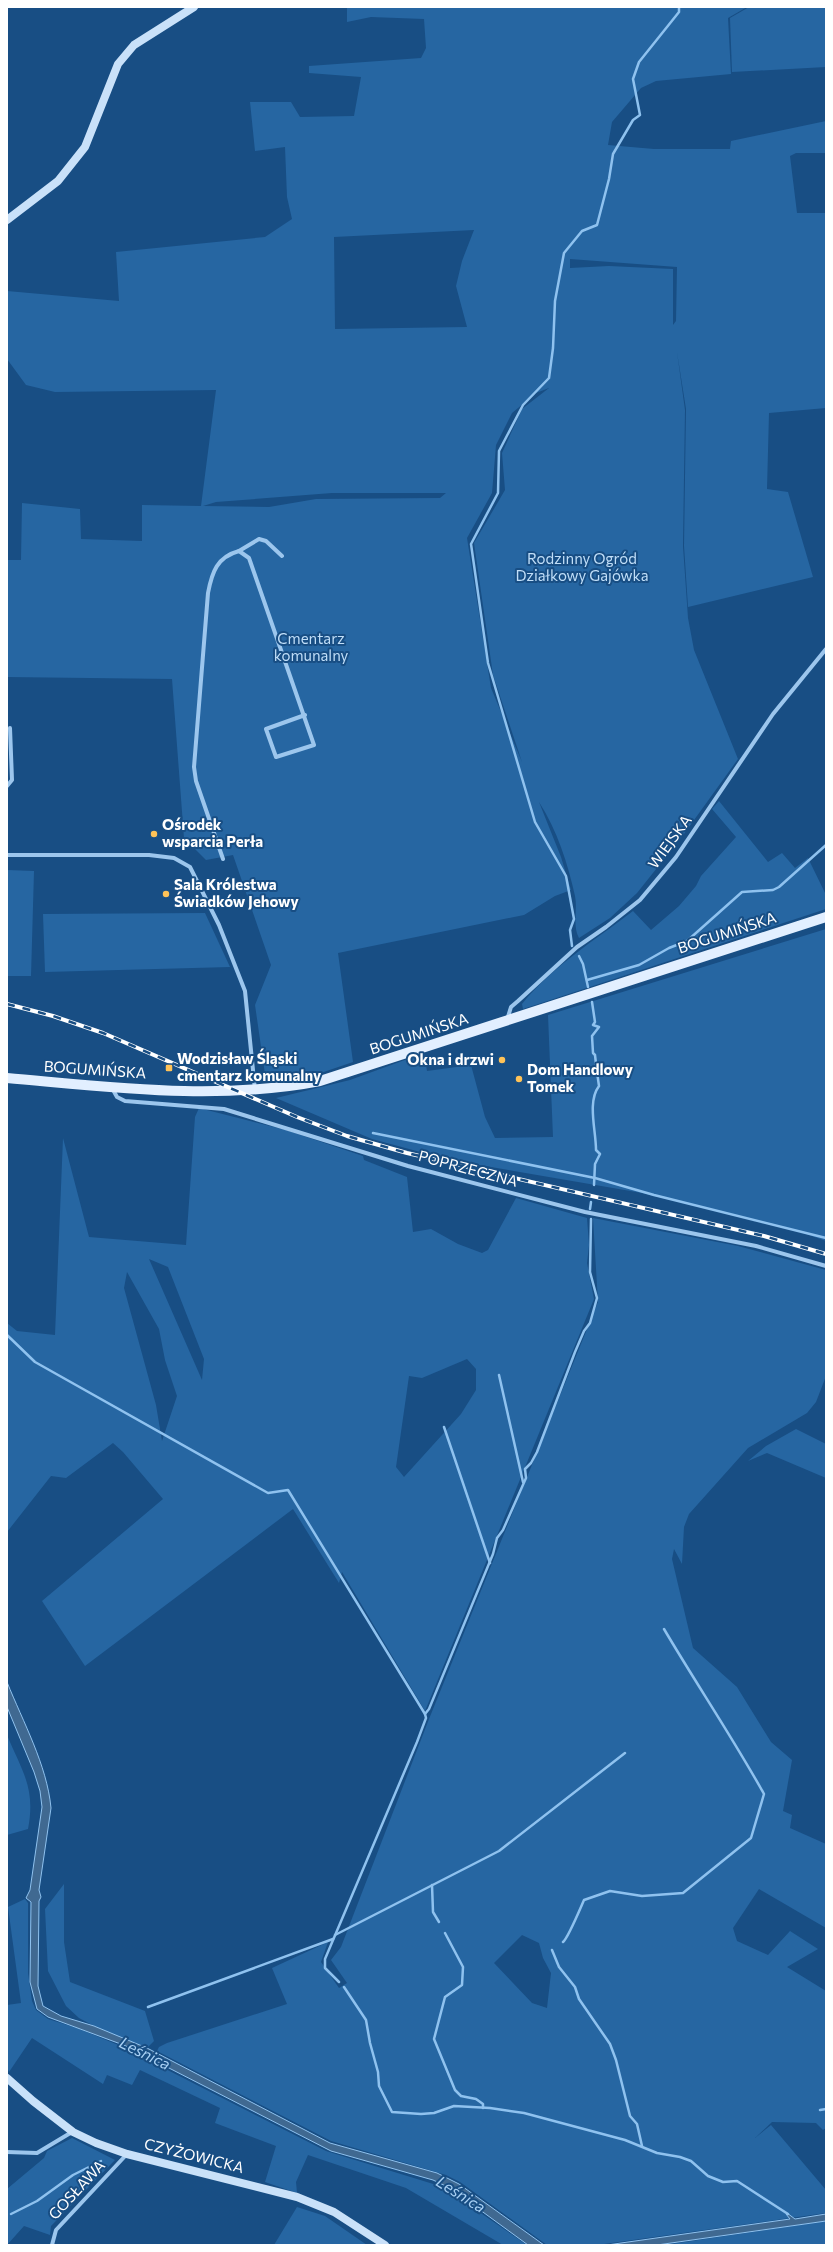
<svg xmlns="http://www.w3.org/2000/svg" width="833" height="2252" font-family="Commissioner,sans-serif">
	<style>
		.green { fill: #2666a2; fill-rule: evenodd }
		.water { fill: #406991; stroke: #8fc2ef }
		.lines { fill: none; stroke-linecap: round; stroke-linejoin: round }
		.stream { stroke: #8fc2ef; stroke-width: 2.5 }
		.street { stroke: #9cc6ed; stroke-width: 4 }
		.secondary { stroke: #c9e1f9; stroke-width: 8 }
		.primary { stroke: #e2efff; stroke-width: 10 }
		.rail-casing { stroke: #fff; stroke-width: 4 }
		.rail { stroke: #184e84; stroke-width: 2.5; stroke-dasharray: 8; stroke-linecap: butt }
		.poi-dot { fill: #ffc358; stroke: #184e84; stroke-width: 1.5 }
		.labels { text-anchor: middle; stroke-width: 4; stroke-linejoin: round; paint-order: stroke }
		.park-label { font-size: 15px; fill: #c1dff9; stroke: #184e84 }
		.poi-label { font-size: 15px; font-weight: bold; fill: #fff; stroke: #184e84; text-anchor: start }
		.street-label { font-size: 15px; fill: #fff; stroke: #184e84 }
		.water-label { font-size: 16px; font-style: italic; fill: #a8d0f4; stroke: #184e84 }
	</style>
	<rect width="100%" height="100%" fill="#184e84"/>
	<g class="green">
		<path d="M347 7H747L728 18 731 74 656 81 641 88 612 122 608 145 654 149H730L731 141 826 121V153H796L790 156 797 213H826V408L769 413 767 489 788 492 813 577 688 607 684 546 686 409 677 352 685 410 683 546 688 618 694 650 738 759 684 834 637 893 610 918 579 938C572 925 578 910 575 896 568 864 557 830 539 802L561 857 571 890 555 896 524 915 338 953 353 1062 306 1078 266 1081 255 1005 271 965 233 855 206 860 184 838 172 679 7 677 8 560H21L22 503 80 509 81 539 142 541V505L201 506 216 390 55 392 26 385 7 359V291L119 301 116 252 265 237 292 219 287 197 285 147 255 151 250 102H291L300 117 354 116 361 77 309 73V66L421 58 426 48 424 19 371 17 347 22ZM474 230 462 261 456 286 467 327 335 329 334 237ZM570 259 677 267 676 321 673 325V269L609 266 570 268ZM549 388 522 409 502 453 505 490 474 543 493 675 522 762 491 688 467 538 492 493 496 445 512 413 536 393ZM332 493H446L440 498 316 499 269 507 203 506 216 502Z"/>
		<path d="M749 7H826V67L732 72 730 18Z"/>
		<path d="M719 801 768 862 782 853 795 868 808 858 826 895V909L523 1009 522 1004C554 965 594 941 633 911L651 930 679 906 696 886 701 876 736 837 712 809Z"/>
		<path d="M7 870 34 871 31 976H7Z"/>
		<path d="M205 913 230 967 45 972 43 914Z"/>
		<path d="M826 929V1241L792 1229 642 1193 450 1160 372 1139 276 1098 350 1080 424 1053 427 1071 471 1065 485 1117 495 1138 553 1137 548 1015Z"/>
		<path d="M199 1108 286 1130 363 1156 364 1160 407 1177 413 1232 431 1229 458 1244 482 1253 488 1250 516 1198 587 1218 589 1245 587 1263 594 1299 425 1711 342 1572 339 1583 293 1509 85 1666 42 1601 163 1499 123 1452 113 1443 66 1478 51 1476 7 1532V1323L17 1331 55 1335 63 1138 89 1237 186 1245 195 1117ZM149 1259 168 1267 204 1359 202 1380ZM127 1272 159 1329 165 1360 177 1396 162 1441 156 1405 124 1288ZM467 1359 476 1369V1390L461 1414 404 1477 396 1467 409 1376 422 1378Z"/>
		<path d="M593 1218 738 1246 826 1270V1376L816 1402 807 1413 748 1448 689 1514 684 1527 682 1564 674 1549 672 1559 693 1648 737 1687 771 1742 792 1760 783 1811 792 1815 790 1828 826 1844V1928L759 1889 733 1928 737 1941 768 1955 790 1931 818 1949 787 1967 826 1991V2128L823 2130 816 2123 772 2122 755 2138 771 2125 826 2190V2213L597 2245H547L460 2182 446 2175 331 2141 157 2051 159 2047 167 2043 287 2004 272 1968 328 1942 321 1962 339 1988 347 1983 331 1960 341 1947 429 1719 598 1302ZM522 1935 539 1943 543 1958 551 1973 547 2008 532 2003 494 1963Z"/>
		<path d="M796 1429 826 1444V1478L767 1453 748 1461 766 1446Z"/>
		<path d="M7 1735C22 1771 36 1788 28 1829L7 1835Z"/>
		<path d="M64 1884V1942L70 1982 145 2011 154 2041 147 2048 94 2026 79 2018 66 2006 48 1971 45 1909Z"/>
		<path d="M25 1899 28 1903V1973L32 2001 36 2010 48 2019 77 2028 145 2056 146 2059 326 2151 443 2187 527 2245H503L406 2188 308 2155 296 2182 297 2193 265 2182 276 2146 215 2123 220 2108 140 2070 132 2085 107 2075 103 2084 32 2038 9 2072 7 2067V2005L21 2003 8 1907Z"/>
		<path d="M72 2138 115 2160 51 2226 50 2235 24 2226 7 2245V2189L44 2158 47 2151Z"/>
		<path d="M297 2207 325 2216 367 2245H274Z"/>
		<path d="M826 2221V2245H665Z"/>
	</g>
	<g class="water">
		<path d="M7 1682C23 1722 47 1765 51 1808L39 1890 41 1897 39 1901 38 1986 43 2006 61 2016 94 2026 147 2048 330 2143 437 2173 459 2184 544 2245H528L450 2188 433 2180 331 2151 126 2046 48 2017 37 2009 30 1982 31 1902 26 1898 30 1890 42 1807 40 1791 34 1772 7 1707Z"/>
		<path d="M787 2213 795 2219 826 2214V2221L657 2245H607L790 2219 786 2214Z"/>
	</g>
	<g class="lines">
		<g class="stream">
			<path d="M572 946 570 930 574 919 566 876 535 822 488 663 471 544 498 493 499 451 523 405 549 378 553 348 555 301 564 253 582 231 597 225 609 179 613 154 633 120 640 115 633 79 639 62 679 12V7"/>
			<path d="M579 956 583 964 588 987"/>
			<path d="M587 980 639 965 669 948 687 941 742 892 773 890 779 887 826 845"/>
			<path d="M592 1002 595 1022 593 1025 599 1027 592 1036 593 1053 595 1055 596 1064 594 1070 597 1072 599 1086C587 1102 596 1130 596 1150L600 1154 595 1164 594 1185"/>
			<path d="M373 1133 595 1178 654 1195 826 1238"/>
			<path d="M590 1209 591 1202"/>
			<path d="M7 1335 35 1362 268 1493 288 1490 425 1714"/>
			<path d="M499 1375 523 1482"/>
			<path d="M444 1427 490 1563"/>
			<path d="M432 1885 433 1912 439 1922"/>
			<path d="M445 1933 463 1967 462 1985 445 1997 434 2039 455 2090 461 2096 476 2099 483 2104V2108"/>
			<path d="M335 1935 499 1851 625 1753"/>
			<path d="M563 1942C568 1938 580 1909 584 1900L610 1891 642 1896 683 1893 751 1838 764 1794C733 1738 697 1685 664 1629"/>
			<path d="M552 1950 559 1967 575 1987 579 1999 610 2044 616 2060 630 2116 637 2124 642 2146"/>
			<path d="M339 1982 325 1968V1959L417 1742 426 1718 425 1714 429 1709 493 1554 497 1538 503 1530 526 1478 525 1469 531 1463 537 1452 575 1352 584 1331 590 1323 597 1298 590 1272 591 1219"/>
			<path d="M344 1987 366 2020 370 2043 378 2072 379 2086 392 2112 421 2114 434 2113 454 2106 490 2108 524 2113 625 2140 657 2153 680 2157 691 2161 708 2176 723 2182 737 2181 788 2214"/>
			<path d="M148 2007 333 1939"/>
			<path d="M820 2110 826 2109"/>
			<path d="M11 2214 37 2201 73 2175 101 2161"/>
		</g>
		<g class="street">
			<path d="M239 551 259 539 266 541 282 556"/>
			<path d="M7 786 12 780 10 728"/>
			<path d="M7 855H149L174 858 190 867 219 925 245 991 255 1090"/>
			<path d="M223 859 196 781 194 767 208 593C212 572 217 557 239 551L249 558 314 745 276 757 266 729 305 715"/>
			<path d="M507 1020 511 1007 518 1001 577 947 606 927 640 900 676 857 773 714 826 649"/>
			<path d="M112 1088 117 1097 125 1101 224 1109 408 1166 585 1212 756 1246 826 1266"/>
			<path d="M7 2152 37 2153 72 2132"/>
			<path d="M52 2245 56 2230 127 2154"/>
		</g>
		<g class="secondary">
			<path d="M7 220 58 181 85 147 118 64 134 45 194 7"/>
			<path d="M7 2078 33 2101 73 2132 96 2143 127 2154 297 2197 334 2212 385 2245"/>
		</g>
		<path class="primary" d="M7 1078C112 1087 216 1101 320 1081L826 917"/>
		<defs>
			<path id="rail" d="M7 1004 53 1016 103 1033 297 1117 347 1136 407 1153 764 1236 826 1254"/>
		</defs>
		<use href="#rail" class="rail-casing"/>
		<use href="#rail" class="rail"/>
	</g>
	<g class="poi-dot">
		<circle cx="154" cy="834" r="4"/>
		<circle cx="166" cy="894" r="4"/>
		<circle cx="502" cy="1060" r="4"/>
		<rect x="165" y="1064" width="8" height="8" rx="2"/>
		<circle cx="519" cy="1079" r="4"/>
	</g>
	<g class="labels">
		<g class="park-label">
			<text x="582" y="564">Rodzinny Ogród<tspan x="582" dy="17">Działkowy Gajówka</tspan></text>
			<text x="311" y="644">Cmentarz<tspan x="311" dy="17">komunalny</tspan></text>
		</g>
		<g class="poi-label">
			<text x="162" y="830">Ośrodek<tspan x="162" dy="17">wsparcia Perła</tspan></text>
			<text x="174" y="890">Sala Królestwa<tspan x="174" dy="17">Świadków Jehowy</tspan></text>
			<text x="177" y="1064">Wodzisław Śląski<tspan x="177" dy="17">cmentarz komunalny</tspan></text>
			<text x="494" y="1065" text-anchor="end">Okna i drzwi</text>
			<text x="527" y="1075">Dom Handlowy<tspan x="527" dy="17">Tomek</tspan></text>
		</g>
		<g class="street-label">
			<text transform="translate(670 842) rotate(-54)" y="5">WIEJSKA</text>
			<text transform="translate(727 933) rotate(-18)" y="5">BOGUMIŃSKA</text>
			<text transform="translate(419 1034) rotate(-18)" y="5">BOGUMIŃSKA</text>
			<text transform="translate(95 1070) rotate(4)" y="5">BOGUMIŃSKA</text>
			<text transform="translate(468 1169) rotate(15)" y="5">POPRZECZNA</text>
			<text transform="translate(194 2156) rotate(14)" y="5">CZYŻOWICKA</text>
			<text transform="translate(77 2190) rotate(-47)" y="5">GOSŁAWA</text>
		</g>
		<g class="water-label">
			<text transform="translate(145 2053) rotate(26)" y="6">Leśnica</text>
			<text transform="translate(461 2194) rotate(32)" y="6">Leśnica</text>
		</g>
	</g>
	<rect width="833" height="2252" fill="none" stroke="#ffffff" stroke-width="16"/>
</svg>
